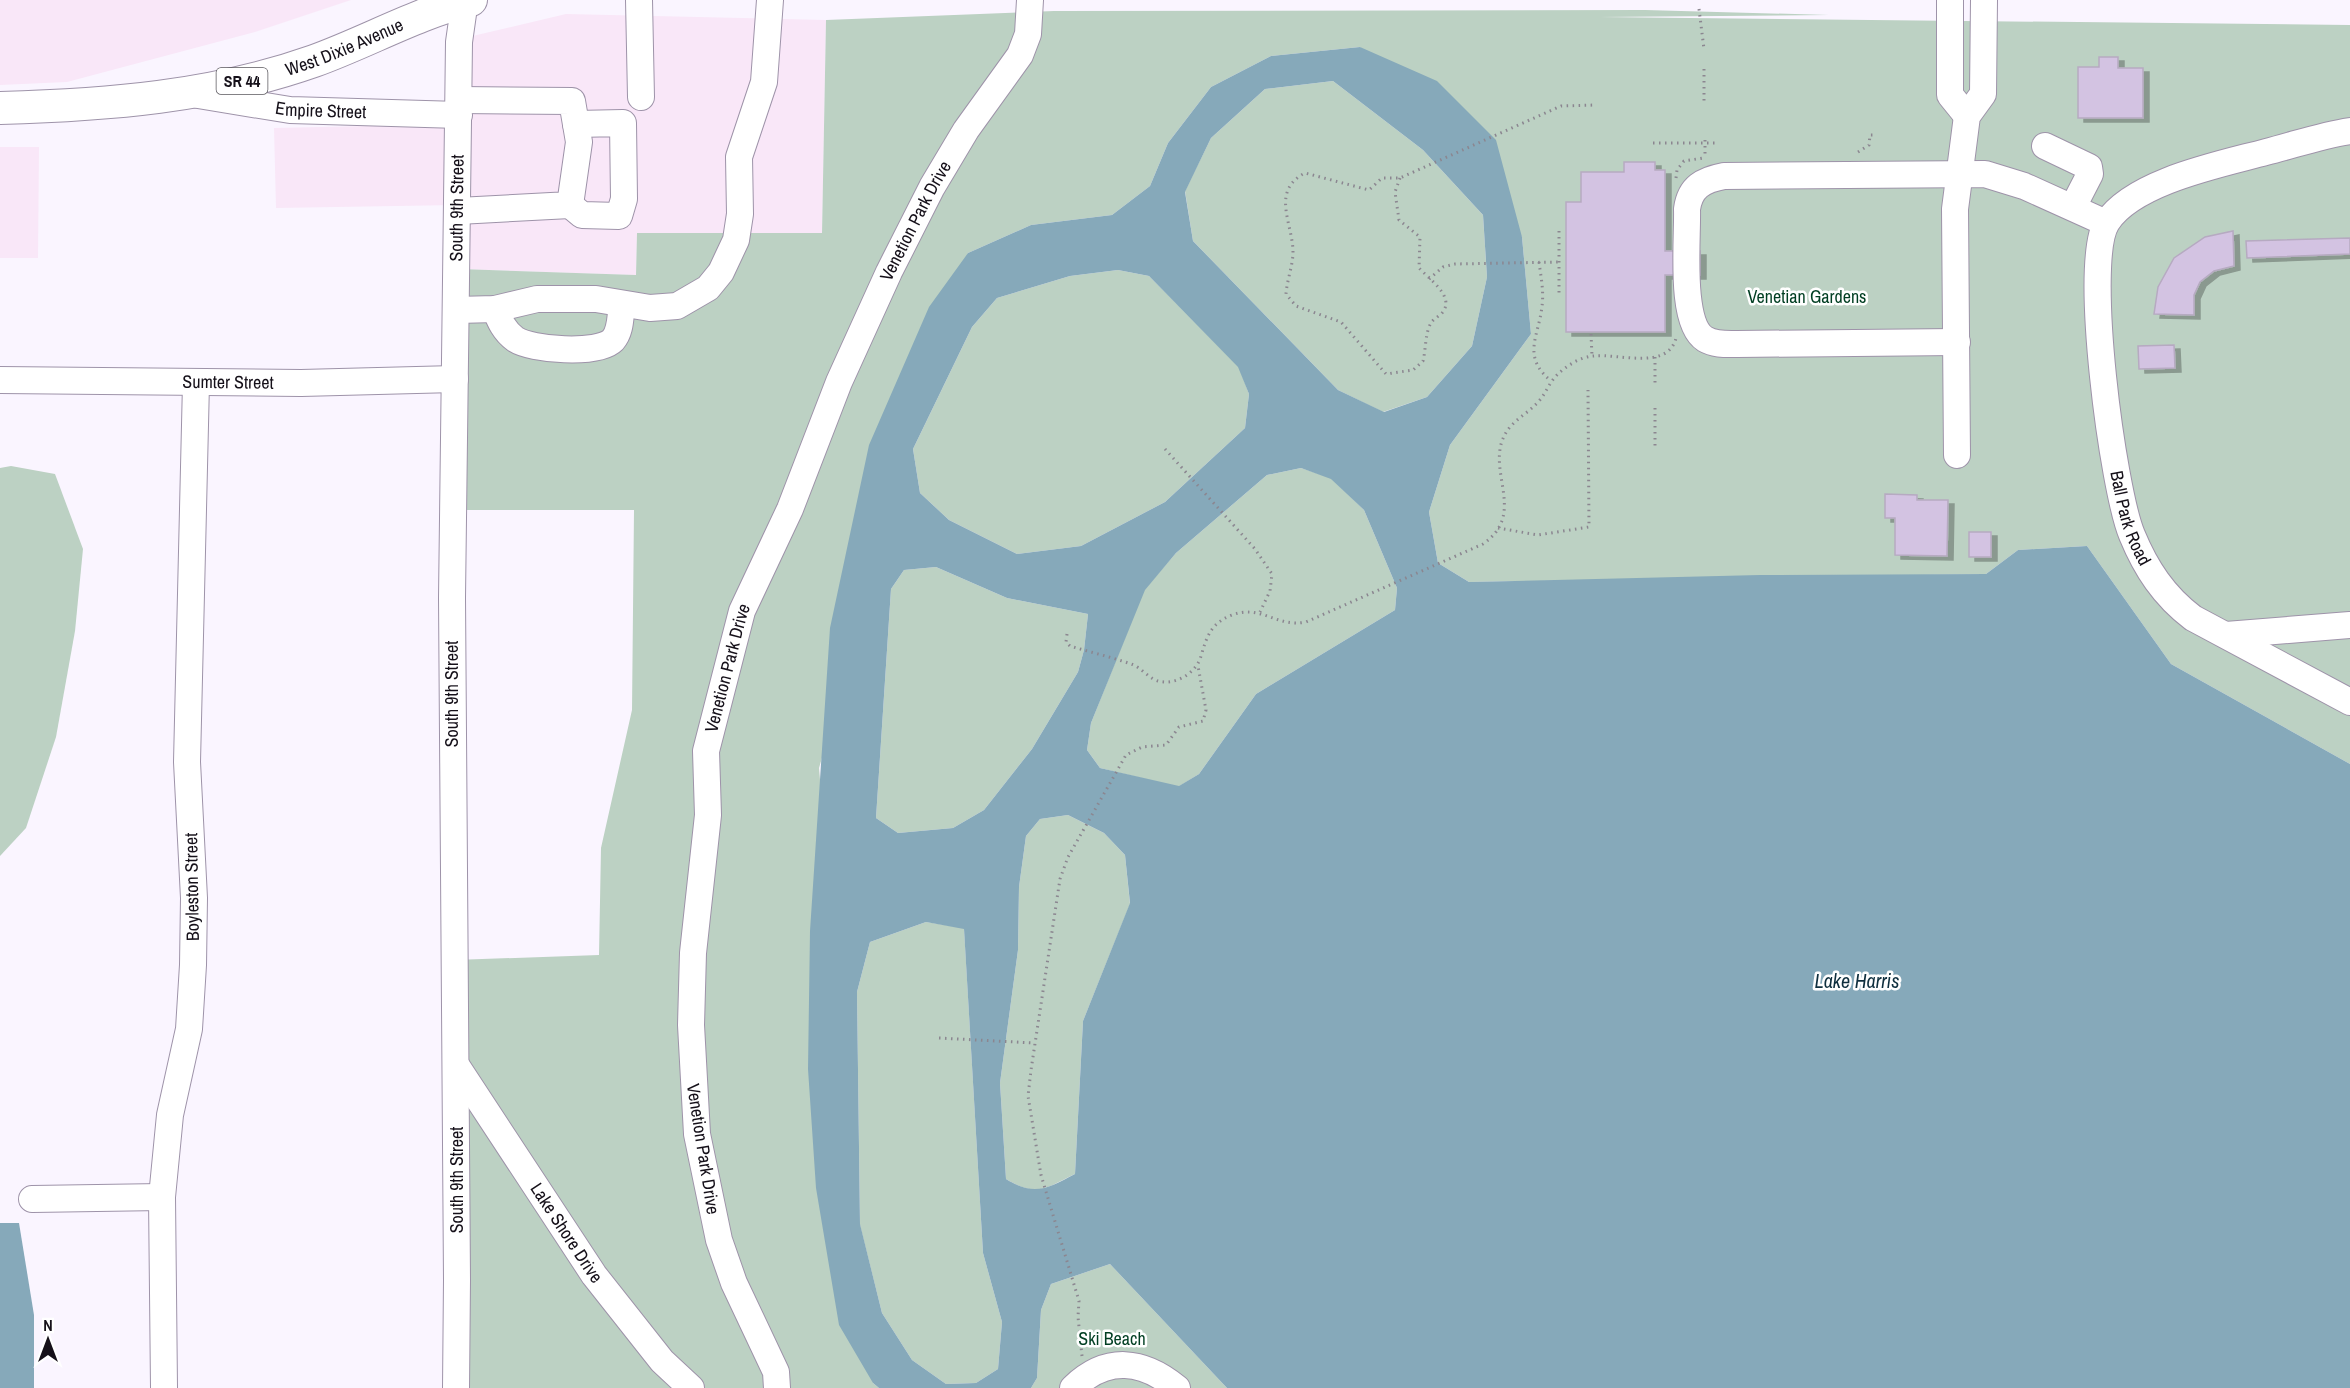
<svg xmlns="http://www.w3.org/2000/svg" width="2350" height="1388" font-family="'Archivo Narrow',sans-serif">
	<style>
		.commercial { fill: #f9e7f8 }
		.green { fill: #bcd1c3 }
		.water { fill: #86a9ba; fill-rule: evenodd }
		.building { fill: #d3c3e2; stroke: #b6aac1; stroke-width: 1.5; filter: url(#shadow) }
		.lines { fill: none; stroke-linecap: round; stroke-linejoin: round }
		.minor-casing { stroke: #9e93a9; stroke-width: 28 }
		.major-casing { stroke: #9e93a9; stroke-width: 34 }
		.path { stroke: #8b8690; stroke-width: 3; stroke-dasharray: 1.5 4.5; stroke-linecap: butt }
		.minor { stroke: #fff; stroke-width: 26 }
		.major { stroke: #fff; stroke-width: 32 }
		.labels { text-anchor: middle; stroke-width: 5; stroke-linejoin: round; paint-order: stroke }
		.shield { fill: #fff; stroke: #5b585e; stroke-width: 1.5 }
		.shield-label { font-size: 16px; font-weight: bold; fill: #151019 }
		.street-label { font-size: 18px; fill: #151019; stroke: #fff }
		.park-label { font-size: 18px; fill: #003e22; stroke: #fff }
		.water-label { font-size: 20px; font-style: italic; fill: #0f2f3e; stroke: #fff }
	</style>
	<defs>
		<filter id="shadow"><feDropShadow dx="6" dy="4" stdDeviation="0" flood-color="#0004"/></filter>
	</defs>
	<rect width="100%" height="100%" fill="#faf5ff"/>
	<g class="commercial">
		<path d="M0 0H351L255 32 67 82 0 85Z"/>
		<path d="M566 14 826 20 822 233H637L636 275 460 269 457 205 276 208 274 128 462 124 464 38Z"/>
		<path d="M0 147H39L38 258H0Z"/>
	</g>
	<g class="green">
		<path d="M1645 10 1829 15 1600 17 2350 25V764L2171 664 2087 546 2018 550 1986 574 1469 582 1438 563 1429 512 1450 445 1531 334 1522 237 1360 47 1271 56 1211 87 1168 143 1150 186 1112 215 1031 225 968 253 819 768 873 1383 879 1388H462L454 960 599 955 601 848 632 710 634 510H458L460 269 636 275 637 233H822L826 20 1054 11Z"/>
		<path d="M1333 81 1423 150 1483 215 1487 277 1472 346 1427 397 1383 412 1338 390 1193 241 1185 191 1211 138 1265 89Z"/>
		<path d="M1118 270 1149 276 1239 367 1249 394 1245 428 1165 502 1081 546 1017 554 949 520 920 493 913 449 972 327 997 298 1070 276Z"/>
		<path d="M11 466 55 474 83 549 75 631 56 737 26 828 0 856V468Z"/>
		<path d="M1301 468 1331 478 1364 510 1397 588 1395 610 1256 694 1199 774 1178 787 1100 768 1087 750 1091 723 1144 590 1176 553 1267 475Z"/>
		<path d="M936 567 1007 598 1088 614 1084 650 1078 672 1032 749 984 810 953 828 898 833 876 818 891 589 904 570Z"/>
		<path d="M1068 815 1104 833 1125 855 1130 904 1083 1021 1075 1174C1046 1188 1037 1198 1006 1179L1000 1083 1018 950 1019 887 1026 836 1040 819Z"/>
		<path d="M926 922 964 928 983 1253 1002 1322 998 1369 976 1383 946 1384 912 1360 882 1313 860 1225 857 992 870 942Z"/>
		<path d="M1110 1264 1227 1388H1031L1037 1378 1041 1310 1051 1284Z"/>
	</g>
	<g class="water">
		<path d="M1360 47 1437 81 1496 140 1522 237 1531 334 1450 445 1429 512 1438 563 1469 582 1760 575 1986 574 2018 550 2087 546 2171 664 2350 764V1388H1227L1110 1264 1051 1284 1041 1310 1037 1378 1031 1388H879L873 1383 839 1325 816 1188 808 1069 810 931 830 628 869 445 929 307 968 253 1031 225 1112 215 1150 186 1168 143 1211 87 1271 56ZM1333 81 1423 150 1483 215 1487 277 1472 346 1427 397 1384 412 1338 390 1193 241 1185 192 1211 138 1265 89ZM1118 270 1149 276 1238 367 1249 394 1245 428 1165 502 1081 546 1017 554 949 520 920 493 913 449 972 327 997 298 1070 276ZM1301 468 1331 479 1364 510 1397 588 1395 610 1256 694 1199 774 1179 786 1100 768 1087 750 1091 723 1145 590 1176 553 1267 475ZM936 567 1007 598 1088 614 1084 650 1078 672 1032 749 984 810 953 828 898 833 876 818 891 589 904 570ZM1068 815 1104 833 1125 855 1130 903 1083 1021 1075 1174C1048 1188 1035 1197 1006 1179L1000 1083 1018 950 1019 887 1026 836 1040 819ZM926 922 964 929 983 1253 1002 1322 998 1369 976 1383 946 1384 912 1360 882 1313 860 1224 857 992 870 942Z"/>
		<path d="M0 1223H19L34 1315V1388H0Z"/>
	</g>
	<g class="building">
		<path d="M2099 57H2118V68H2143V118H2078V67H2099Z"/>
		<path d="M1624 162H1655V170H1665V251H1700V275H1665V332H1566V202H1581V172H1624Z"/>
		<path d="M2233 231 2234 266 2214 271 2200 282 2194 295V315L2154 314 2158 287 2174 258 2205 237Z"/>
		<path d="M2350 238V254L2247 258 2246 241Z"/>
		<path d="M2174 345 2175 368 2139 369 2138 346Z"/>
		<path d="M1885 494 1917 495V500H1948L1947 556 1895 555V518H1885Z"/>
		<rect x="1969" y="532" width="22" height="25"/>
	</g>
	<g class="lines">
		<defs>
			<g id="minor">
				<path d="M639 0 641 97"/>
				<path d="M1950 0V95L1967 116"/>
				<path id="s1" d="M198 95 290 110 459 115"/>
				<path id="s2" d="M2350 131C2322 135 2294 145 2266 152 2222 164 2134 181 2107 222 2082 261 2113 490 2132 535 2146 569 2164 596 2193 618L2350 702"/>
				<path d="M2045 146 2089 167 2090 174 2073 207"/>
				<path d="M570 205 582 215 619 216 624 199 623 123 576 124"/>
				<path d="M458 211 570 205 579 142 572 101 459 100"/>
				<path d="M495 309C500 321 504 331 515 339 531 350 598 355 613 340 621 331 620 317 622 305"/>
				<path d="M457 310 495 309 537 299H596L650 308 677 306 708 288 721 272 736 240 740 214 739 157 764 82 770 0"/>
				<path d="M1957 342 1737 344C1727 344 1715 345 1705 339 1679 323 1688 239 1687 209 1690 187 1703 180 1724 176L1985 174 2024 186 2106 223"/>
				<path id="s3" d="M0 380 301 383 455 379"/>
				<path d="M1957 455 1955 209 1967 116 1983 94 1984 0"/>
				<path d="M2226 635 2350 625"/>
				<path id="s4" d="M456 1065 594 1275 662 1361 691 1388"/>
				<path d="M32 1199 162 1197"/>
				<path d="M164 1388 162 1197 170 1115 189 1029 193 965 194 898 187 762 196 383"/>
				<path id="s5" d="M456 1388 457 1280 452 598 459 42 465 0"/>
				<path id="s6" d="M777 1388 776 1372 734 1283 719 1240 697 1134 691 1025 693 953 708 815 706 751 742 611 790 509 839 382 889 272 932 187 966 130 1020 55 1028 34 1030 0"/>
				<path d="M1073 1388C1107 1355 1143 1360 1177 1388"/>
			</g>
			<g id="major">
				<path id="s7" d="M0 108C107 105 212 97 314 61 367 42 417 13 471 0"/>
			</g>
		</defs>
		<use href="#minor" class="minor-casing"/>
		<use href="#major" class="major-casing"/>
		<g class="path">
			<path d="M1699 9 1704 49"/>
			<path d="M1704 69V103"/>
			<path d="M1705 140V158"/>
			<path d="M1653 143H1716"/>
			<path d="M1858 152 1869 145 1870 135H1873"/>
			<path d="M1400 178 1395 192 1399 220 1420 237 1419 268C1428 278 1453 295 1444 310 1442 315 1434 318 1431 323 1425 333 1426 349 1423 361L1413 370 1386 374 1341 322 1296 306 1286 294C1287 280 1293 265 1293 252 1293 224 1270 191 1305 173L1369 190 1382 178H1400L1561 106 1596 105"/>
			<path d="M1676 178 1677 170 1684 161 1703 158"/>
			<path d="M1559 231V293"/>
			<path d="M1539 262C1541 277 1544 292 1542 306 1539 336 1521 356 1551 381"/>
			<path d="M1429 279 1443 267 1455 264 1559 262"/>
			<path d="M1591 334 1592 356"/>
			<path d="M1655 357V387"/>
			<path d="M1655 408V446"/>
			<path d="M1165 449 1255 549 1272 574 1270 591 1260 612"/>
			<path d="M1498 528 1538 535 1589 527 1588 390"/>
			<path d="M1067 634 1066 642 1070 646C1090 652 1111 657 1131 664 1141 667 1148 678 1158 681 1176 686 1197 672 1201 656 1207 636 1211 623 1232 615 1261 604 1277 628 1306 622L1483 544C1525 515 1490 476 1502 441 1509 421 1526 416 1539 401 1546 393 1549 383 1557 375 1566 366 1580 357 1593 356 1617 353 1668 371 1676 338"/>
			<path d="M939 1038 1034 1043"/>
			<path d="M1082 1356 1078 1317 1079 1301 1041 1175 1028 1096 1031 1070 1060 879 1068 857 1126 755 1142 747 1166 745 1179 727 1203 721 1206 710 1198 666"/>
		</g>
		<use href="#minor" class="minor"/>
		<use href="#major" class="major"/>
	</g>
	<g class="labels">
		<rect class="shield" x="216.5" y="68" width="51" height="26" rx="4.5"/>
		<g class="shield-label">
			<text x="242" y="87">SR 44</text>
		</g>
		<g class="street-label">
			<text dy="6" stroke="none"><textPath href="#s7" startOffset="352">West Dixie Avenue</textPath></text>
			<text dy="6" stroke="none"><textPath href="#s1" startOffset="124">Empire Street</textPath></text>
			<text dy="6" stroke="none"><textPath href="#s5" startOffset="1180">South 9th Street</textPath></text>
			<text dy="6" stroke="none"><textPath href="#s6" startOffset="1224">Venetion Park Drive</textPath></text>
			<text dy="6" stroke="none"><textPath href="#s3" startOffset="228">Sumter Street</textPath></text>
			<text dy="6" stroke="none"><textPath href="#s2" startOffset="564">Ball Park Road</textPath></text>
			<text dy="6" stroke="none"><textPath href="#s6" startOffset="738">Venetion Park Drive</textPath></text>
			<text transform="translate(452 694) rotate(-90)" y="6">South 9th Street</text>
			<text transform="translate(192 887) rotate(-91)" y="6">Boyleston Street</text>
			<text transform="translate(703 1149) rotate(81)" y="6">Venetion Park Drive</text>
			<text transform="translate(457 1180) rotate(-90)" y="6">South 9th Street</text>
			<text dy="6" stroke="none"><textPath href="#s4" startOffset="201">Lake Shore Drive</textPath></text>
		</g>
		<g class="park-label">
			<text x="1807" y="303">Venetian Gardens</text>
			<text x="1112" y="1345">Ski Beach</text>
		</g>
		<g class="water-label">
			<text x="1857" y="988">Lake Harris</text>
		</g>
	</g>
	<g transform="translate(48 1340)" stroke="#ffffff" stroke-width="4.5" paint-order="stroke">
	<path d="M0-4.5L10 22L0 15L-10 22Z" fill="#151019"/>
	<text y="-9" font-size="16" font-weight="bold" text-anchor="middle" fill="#151019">N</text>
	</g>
</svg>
